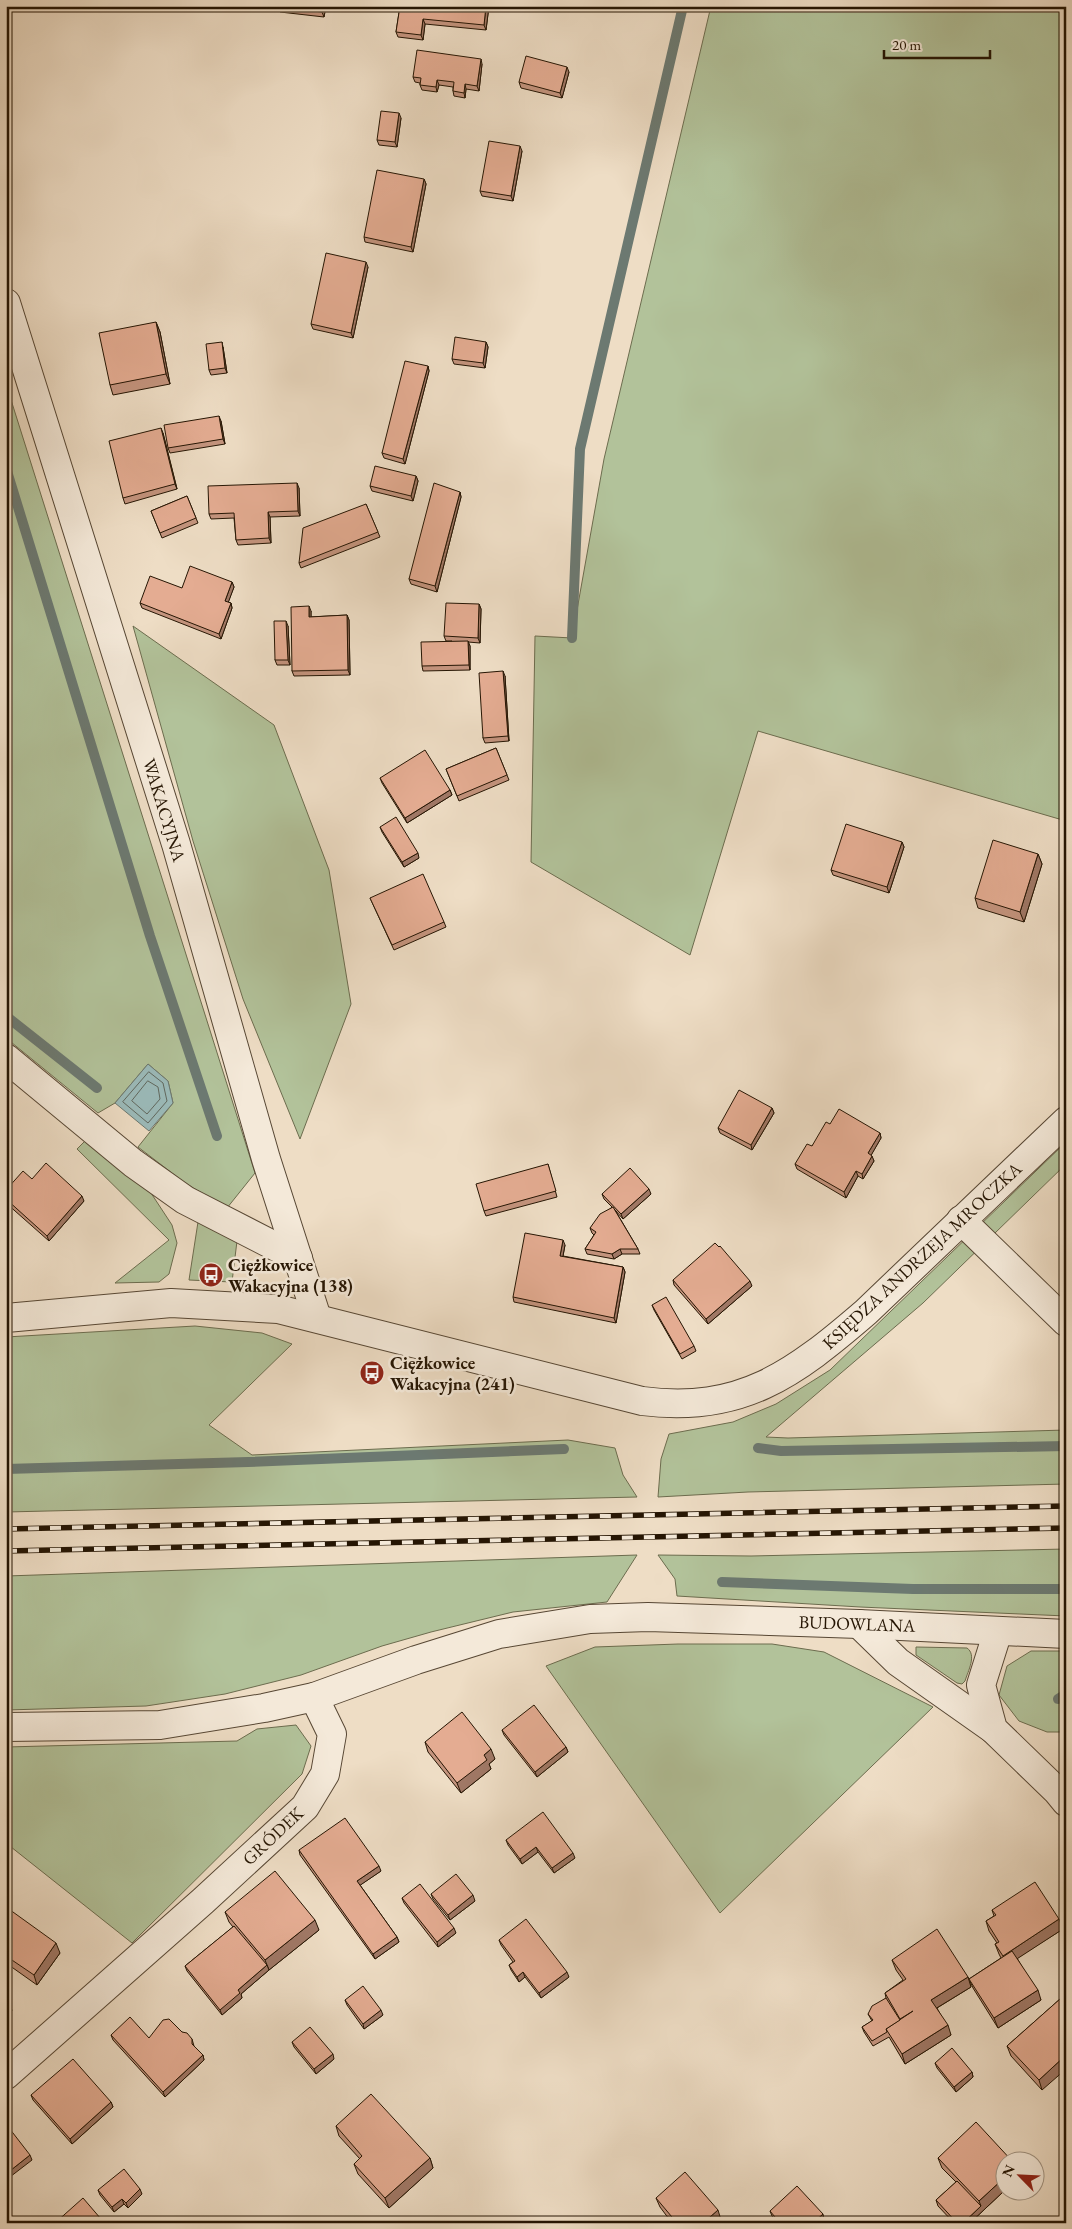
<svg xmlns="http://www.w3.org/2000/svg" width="1072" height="2229" font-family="'EB Garamond',serif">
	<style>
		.green { fill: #b2c29a; stroke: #6c6c4e }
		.water { fill: #9bbbbb; stroke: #6c7971 }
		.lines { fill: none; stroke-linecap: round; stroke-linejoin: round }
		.shore { stroke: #60685f; stroke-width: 1 }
		.stream { stroke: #6c7971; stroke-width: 10 }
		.minor-casing { stroke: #574734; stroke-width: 30 }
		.minor { stroke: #f4e9d9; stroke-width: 28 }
		.rail-casing { stroke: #251503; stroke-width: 5.5 }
		.rail { stroke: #f4e9d9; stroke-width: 4; stroke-dasharray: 11; stroke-linecap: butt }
		.wall { fill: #c4947e; stroke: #251503 }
		.shaded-wall { fill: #a07866; stroke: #251503 }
		.building { fill: #e4ac92; stroke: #251503 }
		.labels { text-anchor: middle; stroke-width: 5; stroke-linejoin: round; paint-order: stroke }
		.street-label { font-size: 18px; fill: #251503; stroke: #f4e9d9 }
		.poi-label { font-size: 18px; font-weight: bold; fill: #251503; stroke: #f4e9d9; text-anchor: start }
	</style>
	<rect width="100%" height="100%" fill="#eeddc5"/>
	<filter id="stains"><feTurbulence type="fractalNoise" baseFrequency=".004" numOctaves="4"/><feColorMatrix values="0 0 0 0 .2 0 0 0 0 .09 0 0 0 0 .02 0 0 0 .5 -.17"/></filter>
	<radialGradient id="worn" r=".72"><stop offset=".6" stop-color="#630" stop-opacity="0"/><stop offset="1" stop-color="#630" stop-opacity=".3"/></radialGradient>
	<g class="green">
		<path d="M711 6H1066V821L758 731 690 955 531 862 535 636 572 638 604 459Z"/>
		<path d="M6 384 255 1173 227 1208 185 1183 138 1147 173 1103 168 1081 148 1064 115 1103 98 1113 6 1038Z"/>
		<path d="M133 626 274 725 329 870 351 1004 300 1139 243 999 193 841Z"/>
		<path d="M86 1140 149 1190 172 1225 177 1243 169 1274 159 1282 115 1283 169 1240 77 1149Z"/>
		<path d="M1066 1142V1164L923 1303 766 1437 788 1438 1066 1430V1484L748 1492 658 1497 661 1459 669 1434 733 1422 776 1404 830 1370Z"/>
		<path d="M198 1222 237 1241 232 1282 189 1280Z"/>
		<path d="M195 1326 262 1333 292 1344 209 1425 252 1455 568 1440 615 1448 623 1475 637 1497 6 1512V1337Z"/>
		<path d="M1066 1549V1616L860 1607 677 1596 675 1579 658 1555 751 1556Z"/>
		<path d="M637 1555 607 1602 513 1612 431 1632 382 1646 301 1675 225 1694 146 1706 6 1710V1576Z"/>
		<path d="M678 1644H772L824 1652 933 1707 720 1913 546 1666 595 1647Z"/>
		<path d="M916 1647 967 1648C977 1655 968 1671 965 1681L962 1684 957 1683 916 1655Z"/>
		<path d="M1031 1651H1066V1732H1047L1019 1721 999 1695 1007 1666Z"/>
		<path d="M296 1725 311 1746 302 1774 132 1943 6 1843V1747L237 1741 257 1729Z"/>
	</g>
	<path class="water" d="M148 1064 168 1081 173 1103 149 1131 115 1103Z"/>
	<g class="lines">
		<g class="shore">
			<path d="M149 1072 163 1083 167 1101 148 1123 123 1102Z"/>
			<path d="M148 1081 158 1087 160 1099 147 1114 132 1101Z"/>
		</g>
		<g class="stream">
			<path d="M6 468 150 936 217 1136"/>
			<path d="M572 638 580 449 683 6"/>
			<path d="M6 1016 97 1088"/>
			<path d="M758 1448 781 1451 1066 1446"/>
			<path d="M6 1469 248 1462 564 1449"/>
			<path d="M722 1582 913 1589H1066"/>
			<path d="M1058 1699 1066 1694"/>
		</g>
		<defs>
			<g id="minor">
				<path d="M6 303 176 844 266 1159 317 1318"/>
				<path d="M6 1058 133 1163 185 1200 298 1258"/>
				<path d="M961 1220 1066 1322"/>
				<path d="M6 1318 171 1303 278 1309 642 1401C741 1414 794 1374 866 1312L1066 1121"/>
				<path d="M859 1624 898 1662 993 1729"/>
				<path d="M998 1631 981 1685 993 1729 1057 1791 1066 1802"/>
				<path d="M6 1727 160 1725 264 1708 314 1697 416 1660 499 1634 590 1619 648 1617 859 1624 1066 1634"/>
				<path d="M6 2075 203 1901 305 1807 325 1774 332 1734 314 1697"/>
			</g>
		</defs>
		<use href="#minor" class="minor-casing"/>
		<use href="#minor" class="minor"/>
		<defs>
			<g id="rail">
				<path d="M6 1529 1066 1506"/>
				<path d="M6 1551 1066 1528"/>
			</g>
		</defs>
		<use href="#rail" class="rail-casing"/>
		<use href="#rail" class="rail"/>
	</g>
	<g class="wall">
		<path d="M279 6H326L324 17 280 12Z"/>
		<path d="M400 6H489L486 30 425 24 423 40 398 37 396 32Z"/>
		<path d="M482 64 479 91 466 89 465 98 454 96 453 91V87L439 85 437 92 422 90 420 85V83L415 82 413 77Z"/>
		<path d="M569 72 562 98 521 88 519 82Z"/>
		<path d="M401 118 397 147 379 145 377 140Z"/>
		<path d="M522 151 513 201 482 196 480 191Z"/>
		<path d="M424 179 426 184 413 252 365 242 364 237Z"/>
		<path d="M368 267 353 338 313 329 311 324Z"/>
		<path d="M156 322 160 332 170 384 113 395 110 385Z"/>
		<path d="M486 342 488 347 485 368 454 364 452 359Z"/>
		<path d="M223 347 227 373 211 375 209 370Z"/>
		<path d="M428 366 429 371 405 464 384 458 382 453Z"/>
		<path d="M221 421 225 444 170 453 168 448Z"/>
		<path d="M163 433 177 489 125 504 123 498Z"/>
		<path d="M416 476 418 481 413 501 372 491 370 486Z"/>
		<path d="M299 488 300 516 270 517 271 543 238 545 236 540 234 518 211 519 209 514Z"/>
		<path d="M460 492 461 497 437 592 411 584 409 579Z"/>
		<path d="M187 496 198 523 162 538 151 511Z"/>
		<path d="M366 504 380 537 301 568 299 563Z"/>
		<path d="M232 582 234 587 228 602 231 603 232 608 221 639 142 608 140 603Z"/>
		<path d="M479 604 481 609 480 643 468 642 470 646V670L423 671 422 666 452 641H446L444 636Z"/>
		<path d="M311 611V617L347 615 349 620 350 675 294 676 292 671Z"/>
		<path d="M288 626 290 665H277L275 660Z"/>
		<path d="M505 676 509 741 485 743 483 738Z"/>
		<path d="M496 748 509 780 459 801 446 769Z"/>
		<path d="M380 778 450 790 452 795 407 823 382 783Z"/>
		<path d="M380 827 419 858 404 867 382 832Z"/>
		<path d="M902 842 904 847 889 893 833 875 831 870Z"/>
		<path d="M1038 854 1042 864 1024 922 978 908 975 898Z"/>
		<path d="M370 898 444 922 446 927 394 950Z"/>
		<path d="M772 1108 774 1113 752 1150 720 1133 718 1128Z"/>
		<path d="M830 1124 880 1133 881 1138 871 1155 874 1161 863 1179 858 1176 846 1198 797 1169 795 1164 812 1146Z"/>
		<path d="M548 1164 557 1197 486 1216 484 1211Z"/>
		<path d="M32 1179 84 1201 49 1241 6 1203V1190Z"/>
		<path d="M602 1194H651L623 1219 615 1210 638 1249 640 1254H622L614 1259 587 1254 585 1249 594 1235 592 1233 590 1228 612 1207 604 1199Z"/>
		<path d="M565 1245 563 1256 623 1267 625 1272 616 1323 514 1302 513 1297Z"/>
		<path d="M673 1280 752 1286 708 1324 674 1285Z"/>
		<path d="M652 1305 694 1346 696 1351 682 1359 654 1310Z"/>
		<path d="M502 1730 566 1747 568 1752 537 1777 504 1735Z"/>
		<path d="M425 1742 495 1759 489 1764 491 1769 461 1793 428 1752Z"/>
		<path d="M506 1840 575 1858 554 1873 538 1852 522 1864 508 1845Z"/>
		<path d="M299 1850 381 1871 360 1885 397 1937 399 1942 375 1959 300 1855Z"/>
		<path d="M431 1894 475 1901 450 1920 433 1899Z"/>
		<path d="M402 1898 456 1933 438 1947 404 1903Z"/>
		<path d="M6 1907 60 1953 37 1985 6 1963Z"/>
		<path d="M992 1910 1059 1919 1063 1929 1017 1958 1041 2000 998 2028 973 1988 969 1979 1001 1958 999 1954 995 1944 997 1943 989 1931 986 1921 994 1916Z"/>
		<path d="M225 1912 319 1930 269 1970 241 1994 242 1998 222 2015 187 1971 185 1966 233 1927 229 1922Z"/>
		<path d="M499 1940 569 1977 541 1998 525 1977 519 1982 511 1970 509 1965 513 1962 501 1945Z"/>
		<path d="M892 1960 968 1977 971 1987 937 2008 951 2035 905 2064 889 2037 873 2046 864 2032 862 2027 872 2021 868 2014 886 1998 885 1993 903 1980 896 1970Z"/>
		<path d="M1060 1999 1042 2090 1011 2056 1007 2046Z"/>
		<path d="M345 2000 383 2015 364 2029 347 2005Z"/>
		<path d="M182 2032 192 2039 194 2046 203 2055 204 2060 165 2097 113 2040 111 2035 149 2038Z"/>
		<path d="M292 2042 334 2059 316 2074 294 2047Z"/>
		<path d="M935 2063 972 2072 973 2077 956 2092 937 2068Z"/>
		<path d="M31 2095 111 2102 113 2107 72 2144 33 2100Z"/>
		<path d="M336 2126 430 2158 433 2168 389 2208 358 2174 354 2164 360 2159 339 2136Z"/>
		<path d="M938 2158 1004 2162V2191L970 2223H954L938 2206 936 2200 956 2182 942 2168Z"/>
		<path d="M98 2190 142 2194 128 2208 124 2204 114 2212 100 2195Z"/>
		<path d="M656 2198 721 2220 718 2223H672L660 2207Z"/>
		<path d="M770 2211 824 2219 820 2223H778L772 2216Z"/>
	</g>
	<g class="shaded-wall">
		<path d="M323 6H326L324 17 322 12Z"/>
		<path d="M486 6H489L486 30 484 25Z"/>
		<path d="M423 19 425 24 423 40 421 35Z"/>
		<path d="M481 59 482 64 479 91 477 86Z"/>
		<path d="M567 67 569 72 562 98 560 93Z"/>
		<path d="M437 80 439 85 437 92 436 87Z"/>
		<path d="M465 84 466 89 465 98 464 93Z"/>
		<path d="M399 113 401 118 397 147 395 142Z"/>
		<path d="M520 146 522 151 513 201 511 196Z"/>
		<path d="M424 179 426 184 413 252 411 247Z"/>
		<path d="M366 262 368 267 353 338 351 333Z"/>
		<path d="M156 322 160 332 170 384 166 374Z"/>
		<path d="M222 342 223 347 227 373 225 368Z"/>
		<path d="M486 342 488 347 485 368 483 363Z"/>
		<path d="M428 366 429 371 405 464 403 459Z"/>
		<path d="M219 416 221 421 225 444 223 439Z"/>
		<path d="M161 428 163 433 177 489 175 484Z"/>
		<path d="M416 476 418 481 413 501 411 496Z"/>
		<path d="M297 483 299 488 300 516 298 511Z"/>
		<path d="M460 492 461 497 437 592 435 586Z"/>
		<path d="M268 512 270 517 271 543 269 538Z"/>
		<path d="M232 582 234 587 227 606 225 601Z"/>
		<path d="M231 603 232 608 221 639 219 634Z"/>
		<path d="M479 604 481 609 480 643 478 638Z"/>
		<path d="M309 606 311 611V622L309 617Z"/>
		<path d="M347 615 349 620 350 675 348 670Z"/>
		<path d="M286 621 288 626 290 665 288 660Z"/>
		<path d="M468 641 470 646V670L469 665Z"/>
		<path d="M503 671 505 676 509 741 508 736Z"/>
		<path d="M450 790 452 795 407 823 405 818Z"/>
		<path d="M902 842 904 847 889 893 887 887Z"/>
		<path d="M418 853 419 858 404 867 402 862Z"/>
		<path d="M1038 854 1042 864 1024 922 1020 912Z"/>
		<path d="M772 1108 774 1113 752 1150 751 1145Z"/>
		<path d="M880 1133 881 1138 869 1159 868 1153Z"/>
		<path d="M872 1156 874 1161 863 1179 862 1174Z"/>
		<path d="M856 1171 858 1176 846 1198 844 1192Z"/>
		<path d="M649 1189 651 1194 623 1219 621 1214Z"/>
		<path d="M82 1196 84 1201 49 1241 47 1236Z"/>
		<path d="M563 1240 565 1245 562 1261 560 1256Z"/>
		<path d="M620 1249 622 1254 614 1259 612 1254Z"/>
		<path d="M623 1267 625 1272 616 1323 614 1318Z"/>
		<path d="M750 1281 752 1286 708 1324 706 1319Z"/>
		<path d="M566 1747 568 1752 537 1777 535 1772Z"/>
		<path d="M491 1749 495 1759 489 1764 491 1769 461 1793 457 1783 484 1755Z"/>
		<path d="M536 1847 538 1852 522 1864 520 1859Z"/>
		<path d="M573 1853 575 1858 554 1873 552 1868Z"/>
		<path d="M379 1866 381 1871 359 1886 357 1881Z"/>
		<path d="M473 1895 475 1901 450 1920 448 1915Z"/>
		<path d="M1059 1919 1063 1929 1006 1966 1003 1956Z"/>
		<path d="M315 1920 319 1930 269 1970 265 1960Z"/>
		<path d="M454 1928 456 1933 438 1947 437 1942Z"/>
		<path d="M397 1937 399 1942 375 1959 373 1954Z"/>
		<path d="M56 1943 60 1953 37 1985 34 1975Z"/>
		<path d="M267 1965 269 1970 241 1994 242 1998 222 2015 220 2010 238 1990Z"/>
		<path d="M523 1972 525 1977 519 1982 517 1977Z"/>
		<path d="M567 1972 569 1977 541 1998 539 1993Z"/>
		<path d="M968 1977 971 1987 935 2009 931 2000Z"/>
		<path d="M1038 1990 1041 2000 998 2028 994 2018Z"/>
		<path d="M11 2006 12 2011 6 2017V2010Z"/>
		<path d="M381 2010 383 2015 364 2029 363 2024Z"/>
		<path d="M948 2025 951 2035 905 2064 902 2054Z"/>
		<path d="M333 2054 334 2059 316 2074 314 2069Z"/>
		<path d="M203 2055 204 2060 165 2097 163 2092Z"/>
		<path d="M1066 2055V2069L1042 2090 1039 2080Z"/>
		<path d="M972 2072 973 2077 956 2092 954 2087Z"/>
		<path d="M111 2102 113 2107 72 2144 70 2139Z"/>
		<path d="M30 2155 32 2160 6 2180V2174Z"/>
		<path d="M430 2158 433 2168 389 2208 385 2198Z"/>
		<path d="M1004 2178V2191L970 2223H963L981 2206 979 2201Z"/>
		<path d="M140 2189 142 2194 128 2208 126 2203Z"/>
		<path d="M122 2199 124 2204 114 2212 112 2207Z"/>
		<path d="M718 2210 721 2220 718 2223H703Z"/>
		<path d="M823 2214 824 2219 820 2223H813Z"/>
		<path d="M101 2219 102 2223H96Z"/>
	</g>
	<g class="building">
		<path d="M279 6H323L322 12 279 7Z"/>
		<path d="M400 6H486L484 25 423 19 421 35 396 32Z"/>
		<path d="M417 50 481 59 477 86 465 84 464 93 453 91 454 82 437 80 436 87 420 85 421 78 413 77Z"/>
		<path d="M526 56 567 67 560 93 519 82Z"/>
		<path d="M381 111 399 113 395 142 377 140Z"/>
		<path d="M489 141 520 146 511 196 480 191Z"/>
		<path d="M377 170 424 179 411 247 364 237Z"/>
		<path d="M326 253 366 262 351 333 311 324Z"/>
		<path d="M156 322 166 374 110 385 99 333Z"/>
		<path d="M455 337 486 342 483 363 452 359Z"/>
		<path d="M222 342 225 368 209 370 206 344Z"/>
		<path d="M405 361 428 366 403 459 382 453Z"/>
		<path d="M219 416 223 439 168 448 164 425Z"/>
		<path d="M161 428 175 484 123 498 109 441Z"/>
		<path d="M375 466 416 476 411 496 370 486Z"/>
		<path d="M297 483 298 511 268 512 269 538 236 540 234 513 209 514 208 486Z"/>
		<path d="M434 483 460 492 435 586 409 579Z"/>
		<path d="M187 496 196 518 160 533 151 511Z"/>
		<path d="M366 504 378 532 299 563 303 528Z"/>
		<path d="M190 566 232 582 225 601 231 603 219 634 140 603 150 576 182 588Z"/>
		<path d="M446 603 479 604 478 638 444 636Z"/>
		<path d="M309 606V617L347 615 348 670 292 671 291 607Z"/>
		<path d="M274 621H286L288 660H275Z"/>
		<path d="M468 641 469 665 422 666 421 642Z"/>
		<path d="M503 671 508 736 483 738 479 673Z"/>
		<path d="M496 748 507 775 457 796 446 769Z"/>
		<path d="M425 750 450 790 405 818 380 778Z"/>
		<path d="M396 817 418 853 402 862 380 827Z"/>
		<path d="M846 824 902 842 887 887 831 870Z"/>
		<path d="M993 840 1038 854 1020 912 975 898Z"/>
		<path d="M423 874 444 922 392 945 370 898Z"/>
		<path d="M739 1090 772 1108 751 1145 718 1128Z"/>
		<path d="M839 1109 880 1133 868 1153 872 1156 862 1174 856 1171 844 1192 795 1164 807 1144 812 1146 826 1122 830 1124Z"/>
		<path d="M46 1163 82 1196 47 1236 6 1199V1190L23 1171 32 1179Z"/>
		<path d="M548 1164 556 1191 484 1211 476 1184Z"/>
		<path d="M630 1168 649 1189 621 1214 602 1194Z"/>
		<path d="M613 1207 638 1249H620L612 1254 585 1249 596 1232 590 1228 600 1214Z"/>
		<path d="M525 1233 563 1240 560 1256 623 1267 614 1318 513 1297Z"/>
		<path d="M715 1243 719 1247 720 1246 750 1281 706 1319 673 1280Z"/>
		<path d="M666 1297 694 1346 680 1354 652 1305Z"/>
		<path d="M534 1705 566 1747 535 1772 502 1730Z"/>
		<path d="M462 1712 491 1749 484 1755 487 1760 457 1783 425 1742Z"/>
		<path d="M543 1812 573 1853 552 1868 536 1847 520 1859 506 1840Z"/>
		<path d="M345 1818 379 1866 357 1881 397 1937 373 1954 299 1850Z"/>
		<path d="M275 1871 315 1920 265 1960 225 1912Z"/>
		<path d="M456 1874 473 1895 448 1915 431 1894Z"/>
		<path d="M1035 1882 1059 1919 1003 1956 995 1944 999 1942 986 1921 996 1915 992 1910Z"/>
		<path d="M420 1884 454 1928 437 1942 402 1898Z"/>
		<path d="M6 1907 56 1943 34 1975 6 1956Z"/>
		<path d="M526 1919 567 1972 539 1993 523 1972 517 1977 509 1965 515 1961 499 1940Z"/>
		<path d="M234 1926 267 1965 238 1990 240 1993 220 2010 185 1966Z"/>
		<path d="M937 1929 968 1977 931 2000 948 2025 902 2054 886 2029 913 2011 900 2019 885 1993 906 1979 892 1960Z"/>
		<path d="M1012 1951 1038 1990 994 2018 969 1979Z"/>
		<path d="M363 1986 381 2010 363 2024 345 2000Z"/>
		<path d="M886 1998 900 2020 886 2029 887 2032 872 2041 862 2027 873 2020 868 2014 872 2006Z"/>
		<path d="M1060 1999 1066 2006V2055L1039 2080 1007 2046Z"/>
		<path d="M6 2002 11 2006 6 2010Z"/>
		<path d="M130 2017 149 2038 163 2020 169 2019 182 2032 187 2033 192 2039V2044L203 2055 163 2092 111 2035Z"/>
		<path d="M310 2027 333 2054 314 2069 292 2042Z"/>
		<path d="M952 2048 972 2072 954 2087 935 2063Z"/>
		<path d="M73 2059 111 2102 70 2139 31 2095Z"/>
		<path d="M371 2094 430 2158 385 2198 354 2164 362 2156 336 2126Z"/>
		<path d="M976 2122 1013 2162H1004V2178L979 2201 938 2158Z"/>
		<path d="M6 2124 30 2155 6 2174Z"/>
		<path d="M124 2169 140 2189 126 2203 122 2199 112 2207 98 2190Z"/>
		<path d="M685 2172 718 2210 703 2223H677L656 2198Z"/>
		<path d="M957 2181 981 2206 963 2223H957L936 2200Z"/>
		<path d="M797 2186 823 2214 813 2223H780L770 2211Z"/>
		<path d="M83 2198 101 2219 96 2223H55Z"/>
	</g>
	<defs>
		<symbol id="bus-disc" viewBox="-11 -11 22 22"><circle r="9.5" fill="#8f2418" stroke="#f4e9d9"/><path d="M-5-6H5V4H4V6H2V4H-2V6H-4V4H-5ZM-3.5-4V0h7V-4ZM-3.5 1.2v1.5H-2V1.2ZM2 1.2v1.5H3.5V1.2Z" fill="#fff"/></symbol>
	</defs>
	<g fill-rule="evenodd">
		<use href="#bus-disc" x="197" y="1261" width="28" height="28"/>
		<use href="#bus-disc" x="358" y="1359" width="28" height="28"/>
	</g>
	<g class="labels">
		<g class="street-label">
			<text transform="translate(164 810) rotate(73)" y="6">WAKACYJNA</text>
			<text transform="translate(922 1256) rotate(-43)" y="6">KSIĘDZA ANDRZEJA MROCZKA</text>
			<text transform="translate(857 1624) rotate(2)" y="6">BUDOWLANA</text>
			<text transform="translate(273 1836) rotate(-43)" y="6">GRÓDEK</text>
		</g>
		<g class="poi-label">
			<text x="228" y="1271">Ciężkowice<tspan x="228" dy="21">Wakacyjna (138)</tspan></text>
			<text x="390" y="1369">Ciężkowice<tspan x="390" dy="21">Wakacyjna (241)</tspan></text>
		</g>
	</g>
	<rect width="1072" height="2229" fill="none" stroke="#eeddc5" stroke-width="25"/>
	<rect x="8" y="8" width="1057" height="2214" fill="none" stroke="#251503" stroke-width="2.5"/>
	<rect x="12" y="12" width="1047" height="2204" fill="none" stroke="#251503"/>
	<g transform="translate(1020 2176) rotate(294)"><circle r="24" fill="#f4e9d9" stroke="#a19483"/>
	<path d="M0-4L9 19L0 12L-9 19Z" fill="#8f2418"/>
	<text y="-8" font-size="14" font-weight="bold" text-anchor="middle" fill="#251503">N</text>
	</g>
	<path d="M884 50v8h106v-8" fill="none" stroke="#251503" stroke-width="2.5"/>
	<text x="892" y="50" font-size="15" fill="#251503" stroke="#f4e9d9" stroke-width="4" paint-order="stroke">20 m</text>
	<rect width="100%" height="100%" filter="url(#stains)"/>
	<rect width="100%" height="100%" fill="url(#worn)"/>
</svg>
